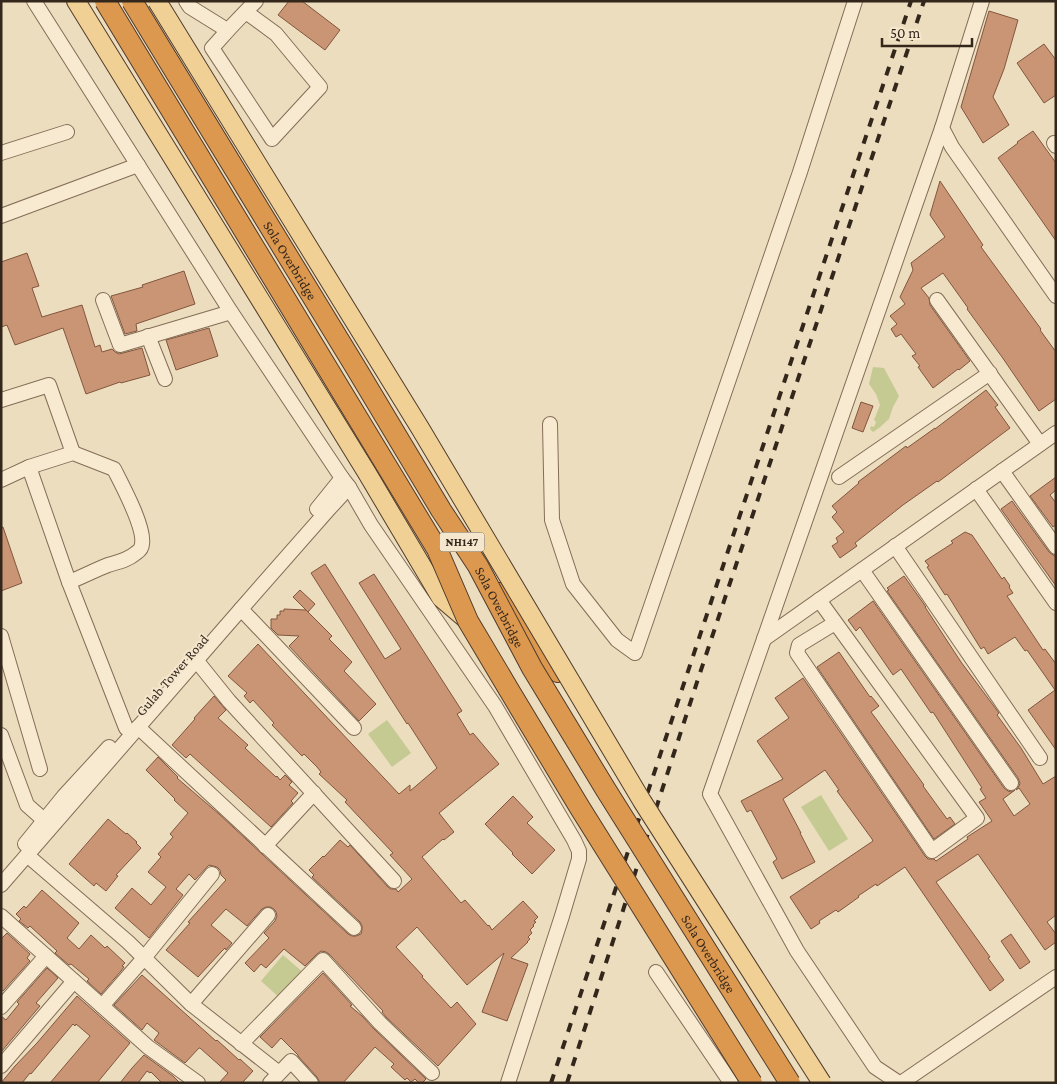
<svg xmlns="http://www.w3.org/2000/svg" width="1057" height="1084" font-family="'Crimson Pro',serif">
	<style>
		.green { fill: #c5ca92 }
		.building { fill: #ca9574; stroke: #82563e }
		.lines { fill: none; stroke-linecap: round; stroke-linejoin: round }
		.minor-casing { stroke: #846d57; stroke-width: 16 }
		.major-casing { stroke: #513c2c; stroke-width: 20 }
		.highway-casing { stroke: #513c2c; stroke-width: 22 }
		.minor { stroke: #f8ead0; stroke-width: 14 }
		.major { stroke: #f0d095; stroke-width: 18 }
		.highway { stroke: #dc984e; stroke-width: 20 }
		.rail { stroke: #33261b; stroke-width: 4; stroke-dasharray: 9 9; stroke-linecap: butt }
		.major-bridge-casing { stroke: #513c2c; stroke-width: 20; stroke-linecap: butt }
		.highway-bridge-casing { stroke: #513c2c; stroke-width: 22; stroke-linecap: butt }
		.major-bridge { stroke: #f0d095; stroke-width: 18 }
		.highway-bridge { stroke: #dc984e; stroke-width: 20 }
		.labels { text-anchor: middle; stroke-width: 4; stroke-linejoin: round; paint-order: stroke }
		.shield { fill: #f4e7cd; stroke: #6d6050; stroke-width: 1 }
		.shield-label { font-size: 12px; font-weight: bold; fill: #33261b }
		.street-label { font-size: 14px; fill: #33261b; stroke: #f4e7cd }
	</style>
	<rect width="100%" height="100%" fill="#ecddbe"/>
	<g class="green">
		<path d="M873 367 884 368 899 396 893 407 889 419 879 428 873 432 870 429 871 426 874 427 876 422 874 420 880 405 876 394 869 384Z"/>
		<path d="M387 720 411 753 392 767 368 734Z"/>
		<path d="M821 795 848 839 829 851 801 807Z"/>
		<path d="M283 955 305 974 282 1000 261 981Z"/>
	</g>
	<g class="building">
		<path d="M289 1H302L340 30 325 50 278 15Z"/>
		<path d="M989 11 1018 20 1004 69 993 97 1009 125 983 143 961 107Z"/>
		<path d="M1044 44 1056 60V95L1044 103 1017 63Z"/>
		<path d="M1033 131 1056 163V241L998 158 1018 143 1017 142Z"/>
		<path d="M940 181 983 245 981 247 1041 329 1040 330 1056 352V399L1039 411 1002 357 967 309 968 308 943 273 921 288 929 298 930 305 970 361 959 370 958 369 933 388 918 367 920 366 912 356 916 354 901 334 896 337 891 329 897 324 890 316 905 304 900 297 913 270 911 263 945 237 930 215Z"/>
		<path d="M27 253 39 286 32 288 42 317 82 305 95 347 100 345 102 352 112 349 115 352 119 354 142 348 150 375 121 383 120 382 86 394 63 328 15 345 7 325 1 327V262Z"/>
		<path d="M184 271 195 304 136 324 137 331 125 334 111 296 143 287 142 285Z"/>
		<path d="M209 328 218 356 176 370 166 340Z"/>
		<path d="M986 390 998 405 995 407 1010 428 938 482 937 481 903 505 855 543 857 546 840 558 832 546 838 542 836 538 844 532 832 517 837 512 832 506 859 483 858 482 906 446 907 448 935 428V429Z"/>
		<path d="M861 402 873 406 863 432 852 428Z"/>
		<path d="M1056 477V490L1050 495 1056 503V525L1053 527 1030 496Z"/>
		<path d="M1012 501 1049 552 1056 557V586L1001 509Z"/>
		<path d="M1 527H3L22 583 1 591Z"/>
		<path d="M965 532 972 535 1002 579 1004 577 1010 586 1009 587 1013 593 1007 596 1043 650 1045 649 1056 664V750L1028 710 1055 690 1027 650 1025 651 1015 637 988 654 984 647 981 649 947 594 945 595 927 567 929 566 925 561 953 543 951 541Z"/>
		<path d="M325 564 385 659 401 649 359 583 374 574 462 711 457 714 470 735 473 733 499 764 439 813 454 832 444 840 443 839 422 857 461 903 465 900 488 926 489 925 492 930 523 901 538 917 534 921 536 922 533 925 534 926 530 930 532 933 528 937 530 939 527 942H528L511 958 528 964 507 1021 482 1012 504 953 467 985 417 927 396 947 423 976 422 977 451 1008 457 1002 476 1024 438 1066 386 1017 382 1012 383 1011 329 954 326 952 321 951 317 954 305 966 284 949 266 968 261 964 254 972 245 963 269 938 264 933 275 921 277 916 276 912 274 909 270 907H266L262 909 247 926 226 909 211 925 232 943 226 950 225 948 221 952 198 977 166 950 190 923 188 922 226 880 221 875 220 870 217 867 209 865 195 880 189 874 176 889 183 895 149 938 115 908 132 888 151 905 166 887 148 872 161 857 158 854 173 837 170 834 188 813 174 800 175 799 146 770 158 757 178 777 177 778 219 814 348 934 352 936H356L361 934 362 930V926L360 922 312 877 314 875 309 870 323 856 324 857 340 840 348 847 350 845 388 887 391 889H396L398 892 412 879 390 855 393 853 345 802 347 800 319 774 321 772 317 767 304 754 302 756 272 725 274 723 253 700 250 703 244 696 247 693 228 676 258 644 399 794 410 785V791L437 768 408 723 407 724 387 693 311 573Z"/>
		<path d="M904 576 926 607H925L961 662 999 713 997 715 1021 748 1043 784 1056 776V915L1047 922 1056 934V942L1045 950 978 854 936 882 990 957 988 958 1004 980 990 991 905 867 877 886 876 884 858 896 859 897 838 912 836 910 819 921 820 923 811 929 790 897 873 841 872 839 837 791 839 790 825 770 783 799 801 833H800L815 862 782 879 773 862 777 859 751 810 747 812 741 801 783 779 757 741 789 718 775 698 803 678 925 856 928 859H934L936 861 968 839 967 837 992 821 979 802 986 798 980 789 982 788 933 712 931 713 901 669 893 675 860 627 856 631 848 620 873 601 1004 788 1008 791 1011 792 1015 790 1003 799 1014 816 1030 804 1019 788 1016 790 1019 786 1020 783 1018 778 887 591 889 590 887 588Z"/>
		<path d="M300 590 315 604 308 612 293 597Z"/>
		<path d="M284 609 306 610 332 636 329 639 352 662 344 671 376 704 359 721 289 646 299 636 278 635 271 628V619H277V615H280V611H284Z"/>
		<path d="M839 652 870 697 871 696 879 706 871 712 877 720 924 785 923 786 947 819 950 817 955 824 934 839 817 667Z"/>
		<path d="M214 696 226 710 218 718 248 745 245 748 276 777 277 776 280 780 285 775 292 782 289 785 298 793 291 801 293 803 271 827 190 754 186 758 172 745 195 719 194 718Z"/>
		<path d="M513 796 533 817 527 823 555 850 532 874 512 854 513 853 485 824Z"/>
		<path d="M108 819 126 834 127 833 137 842 136 843 141 848 116 875 118 876 106 891 96 883 94 886 69 864Z"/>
		<path d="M42 890 79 923 67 938 79 949 91 935 105 948 107 946 125 963 122 966 124 967 121 971 101 994 87 981 89 979 71 964 69 965 55 953 57 951 30 926 28 928 19 921 21 919 16 914 24 906 26 908Z"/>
		<path d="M7 933 30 954 27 958 30 961 3 991 1 990V939Z"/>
		<path d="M1011 934 1030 962 1020 969 1001 941Z"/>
		<path d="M47 968 58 978 36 1003 40 1006 1 1052V1016L6 1020 19 1004 17 1002Z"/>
		<path d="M323 973 352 1005 350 1006 362 1016 374 1029 426 1079 422 1083H419L415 1079 411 1082 407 1078 405 1080 391 1067 394 1064 375 1047 343 1083H320L317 1077 298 1056V1055L281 1038 272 1048 260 1037Z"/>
		<path d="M142 975 216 1041 217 1040 239 1060 240 1059 253 1071 242 1083H219L228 1073 200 1048H199L185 1063 154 1040 159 1033 147 1023 142 1030 114 1005Z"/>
		<path d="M77 996 130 1043 97 1083H50L90 1036 76 1024 75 1026 73 1024 31 1074 30 1073 22 1083H1L15 1066 37 1043Z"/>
		<path d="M144 1055 173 1076 180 1083H162L151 1072 150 1073 147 1071 138 1083H120L132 1068Z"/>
	</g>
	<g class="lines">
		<defs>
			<g id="minor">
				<path d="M34 1 231 312 342 478 349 487 371 525 495 706 574 840 579 851V859L562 916 508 1083"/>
				<path d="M186 1 190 7 227 30"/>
				<path d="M982 1 942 128 952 147 1056 296"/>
				<path d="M246 12 276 34 320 87 272 139 212 48C226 32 241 16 256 1"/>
				<path d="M1054 143 1056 146"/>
				<path d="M1 153 67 132"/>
				<path d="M1 216 138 165"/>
				<path d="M103 300 120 345 231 312"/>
				<path d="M937 300 1040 444"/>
				<path d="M148 336 165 379"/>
				<path d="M1 400 49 385 73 453"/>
				<path d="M550 424 552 520 573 584 617 640 635 653 800 172 855 1"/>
				<path d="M29 467 69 582 126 728"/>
				<path d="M1002 471 1056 547"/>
				<path d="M839 477 990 373"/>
				<path d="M1 480 29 467 73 453 114 469C122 485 145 527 142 544 142 548 139 551 136 553 128 560 118 562 108 565 95 570 82 577 69 582"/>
				<path d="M976 489 1056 603"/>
				<path d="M317 509 342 478"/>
				<path d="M895 546 1040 758"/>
				<path d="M862 570 1011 783"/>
				<path d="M819 600 977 818 932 851 797 653 799 645 835 623"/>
				<path d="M241 609 354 728"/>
				<path d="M1 636 40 769"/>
				<path d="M764 639 1056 433"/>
				<path d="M196 660 229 701 394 881"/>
				<path d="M138 727 354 928"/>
				<path d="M1 735 27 805 44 820"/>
				<path d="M25 844 64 796 109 747"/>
				<path d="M265 846 314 793"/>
				<path d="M27 855 128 942 191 1004 279 1073"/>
				<path d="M1 885 241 609 328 510 349 487"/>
				<path d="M1 916 148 1047 198 1083"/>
				<path d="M656 972 731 1083"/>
				<path d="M191 1004 268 915"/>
				<path d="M102 1006 144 958 212 874"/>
				<path d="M1 1007 46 956"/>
				<path d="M241 1044 323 960 380 1023 432 1073"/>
				<path d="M1 1066 74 981"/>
				<path d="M270 1083 291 1061 311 1083"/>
				<path d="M899 1083 875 1067 797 951 710 794 942 128"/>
				<path d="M901 1083 1056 977"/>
			</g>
			<path id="major" d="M76 1 367 473 441 598 468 621"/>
			<path id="highway" d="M499 593 558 672"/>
		</defs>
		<use href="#minor" class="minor-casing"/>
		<use href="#major" class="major-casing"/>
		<use href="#highway" class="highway-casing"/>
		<use href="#minor" class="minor"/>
		<use href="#major" class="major"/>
		<use href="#highway" class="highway"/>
		<g class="rail">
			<path d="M551 1083 911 1"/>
			<path d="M567 1083 699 676 924 1"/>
		</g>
		<defs>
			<path id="major-bridge" d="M157 1 420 428 642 801 822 1083"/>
			<g id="highway-bridge">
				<path d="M105 1 437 549 468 621 509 690 580 808 752 1083"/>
				<path id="s1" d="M132 1 356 368 441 510 478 566 532 668 606 790 790 1083"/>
			</g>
		</defs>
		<use href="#major-bridge" class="major-bridge-casing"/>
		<use href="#highway-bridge" class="highway-bridge-casing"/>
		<use href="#major-bridge" class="major-bridge"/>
		<use href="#highway-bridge" class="highway-bridge"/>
	</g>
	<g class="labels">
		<rect class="shield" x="439.5" y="532.5" width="45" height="19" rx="4"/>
		<g class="shield-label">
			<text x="462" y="546">NH147</text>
		</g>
		<g class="street-label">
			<text dy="5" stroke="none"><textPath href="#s1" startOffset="304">Sola Overbridge</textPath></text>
			<text dy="5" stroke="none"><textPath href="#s1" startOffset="709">Sola Overbridge</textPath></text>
			<text transform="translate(172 675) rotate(-49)" y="5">Gulab Tower Road</text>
			<text dy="5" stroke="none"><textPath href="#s1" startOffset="1114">Sola Overbridge</textPath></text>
		</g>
	</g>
	<rect width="1057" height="1084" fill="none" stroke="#33261b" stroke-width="5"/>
	<path d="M882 38v8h90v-8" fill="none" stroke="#33261b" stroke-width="2.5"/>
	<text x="890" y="38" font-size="15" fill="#33261b" stroke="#f4e7cd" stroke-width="4" paint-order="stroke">50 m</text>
</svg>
